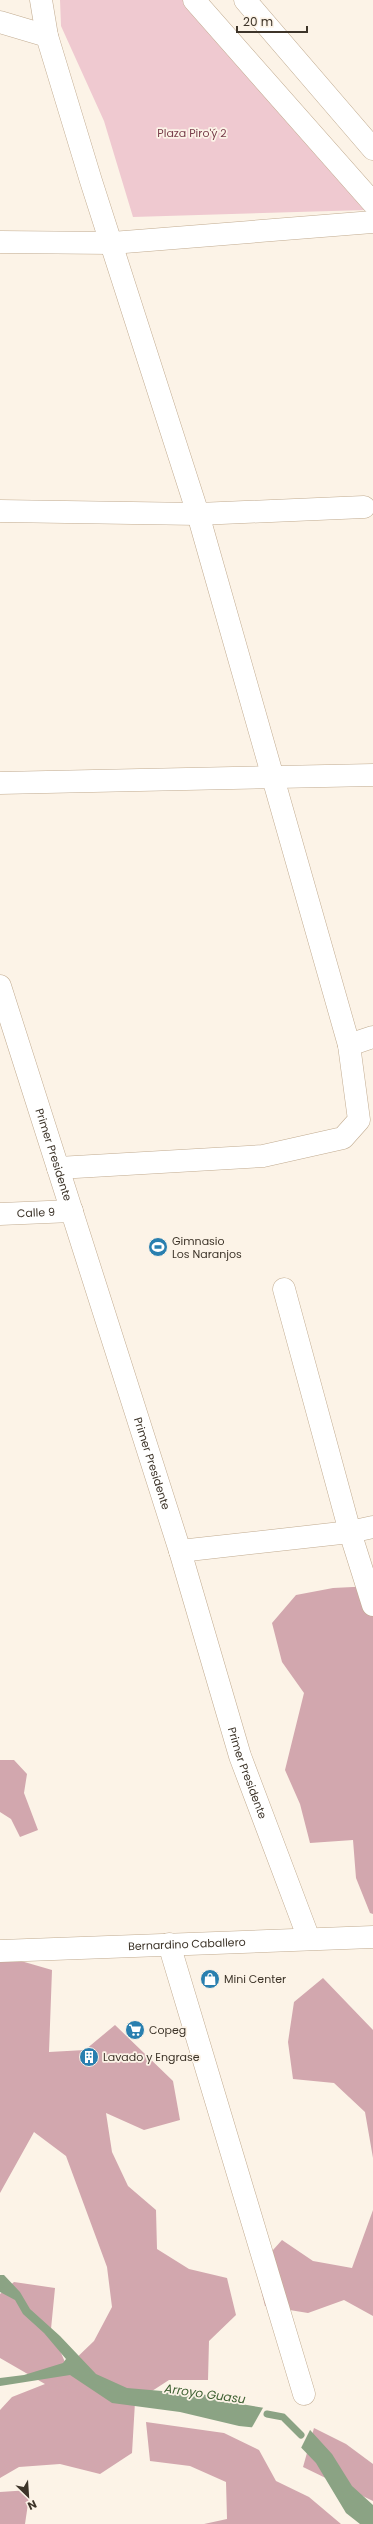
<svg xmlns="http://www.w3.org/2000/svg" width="373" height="2524" font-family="Poppins,sans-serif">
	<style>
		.green { fill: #efc9d0 }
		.forest { fill: #d2a7ae }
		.water { fill: #8ba384 }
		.pier { fill: #fcf3e7 }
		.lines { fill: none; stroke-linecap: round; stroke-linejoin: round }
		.stream { stroke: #8ba384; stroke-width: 7 }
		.street-casing { stroke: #c1ab90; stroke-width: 23 }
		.secondary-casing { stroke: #c1ab90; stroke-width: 23 }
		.primary-casing { stroke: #c1ab90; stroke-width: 23 }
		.highway-casing { stroke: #c1ab90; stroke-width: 23 }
		.street { stroke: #fff; stroke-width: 22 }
		.secondary { stroke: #fff; stroke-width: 22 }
		.primary { stroke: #fff; stroke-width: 22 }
		.highway { stroke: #fff; stroke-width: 22 }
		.labels { text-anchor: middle; stroke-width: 3.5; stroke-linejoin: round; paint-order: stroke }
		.park-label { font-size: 11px; fill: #783e4b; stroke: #fcf3e7 }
		.street-label { font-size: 11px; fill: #3d3429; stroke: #fcf3e7 }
		.poi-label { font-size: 11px; fill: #3d3429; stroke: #fcf3e7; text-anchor: start }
		.water-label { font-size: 12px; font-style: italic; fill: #3c5f30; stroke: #fcf3e7 }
	</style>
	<rect width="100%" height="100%" fill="#fcf3e7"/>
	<path class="green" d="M60 0H184L366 210 133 217 104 121 61 26Z"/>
	<g class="forest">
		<path d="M373 1586V1914L370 1913 356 1878 353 1840 310 1843 300 1804 285 1770 304 1693 282 1662 272 1623 296 1595 333 1588Z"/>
		<path d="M0 1760H14L27 1774 24 1793 38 1830 20 1837 11 1819 0 1812Z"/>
		<path d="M14 1959 52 1970 49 2052 85 2050 115 2025 173 2081 180 2120 144 2130 106 2113 112 2152 128 2186 156 2210 157 2249 189 2269 227 2278 236 2315 209 2341 208 2380H169L135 2402 132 2453 100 2474 60 2464 19 2467 0 2478V2410L12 2397 45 2384 0 2358V2294L14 2282 55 2288 51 2329 67 2367 94 2341 112 2307 107 2267 66 2156 34 2132 0 2193V1960Z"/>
		<path d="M323 1978 373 2030V2158L365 2112 334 2083 293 2079 288 2042 294 2002Z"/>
		<path d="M373 2210V2316L344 2300 308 2313 265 2306 256 2269 282 2240 313 2261 352 2268Z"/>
		<path d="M146 2422 224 2433 259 2450 276 2481 309 2497 341 2524H204L227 2519 226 2482 190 2466 150 2461Z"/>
		<path d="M314 2428 346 2444 373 2464V2501L303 2467Z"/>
		<path d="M30 2490 25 2524H0V2492Z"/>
	</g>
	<g class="water">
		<path d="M0 2275H4L20 2292 30 2309 60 2336 96 2374 127 2388 220 2396 241 2404 277 2410 270 2429 239 2426 180 2412 112 2403 70 2375 0 2386V2378L24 2375 63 2363 66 2359 44 2333 23 2314 15 2300 0 2292Z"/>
		<path d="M301 2420 332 2454 352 2486 373 2505V2524H360L346 2513 316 2463 290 2436Z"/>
	</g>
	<g class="pier">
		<path d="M264 2406 279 2409 272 2430 251 2429Z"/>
		<path d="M300 2418 311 2428 300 2450 288 2436Z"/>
	</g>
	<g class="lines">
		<path class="stream" d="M267 2414 283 2417 301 2435"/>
		<defs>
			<g id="street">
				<path d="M41 0 47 36 91 181 198 514 349 1045 359 1120 343 1138 263 1156 58 1168"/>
				<path d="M0 22 47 36"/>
				<path d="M0 242 112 243 373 222"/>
				<path d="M0 511 198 514 364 507"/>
				<path d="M0 783 373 775"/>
				<path d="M349 1045 373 1037"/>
				<path id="s1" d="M0 1214 72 1211"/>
				<path d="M284 1289 350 1532 373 1605"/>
				<path d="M180 1551 350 1532 373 1527"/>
				<path d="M169 1944 304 2394"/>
			</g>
			<g id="secondary">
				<path id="s2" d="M0 986 180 1551 240 1756 309 1939"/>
			</g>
			<g id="primary">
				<path id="s3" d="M0 1951 373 1937"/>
			</g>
			<g id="highway">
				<path d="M194 0 373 203"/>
				<path d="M245 0 373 149"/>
			</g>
		</defs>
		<use href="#street" class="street-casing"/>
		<use href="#secondary" class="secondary-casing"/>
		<use href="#primary" class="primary-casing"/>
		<use href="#highway" class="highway-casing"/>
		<use href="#street" class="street"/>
		<use href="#secondary" class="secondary"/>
		<use href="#primary" class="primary"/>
		<use href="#highway" class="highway"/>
	</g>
	<defs>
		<symbol id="stadium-disc" viewBox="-11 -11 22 22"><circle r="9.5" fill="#297faf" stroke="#fcf3e7"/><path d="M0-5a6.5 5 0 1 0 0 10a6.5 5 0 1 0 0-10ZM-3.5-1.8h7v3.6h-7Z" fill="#fff"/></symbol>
		<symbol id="shop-disc" viewBox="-11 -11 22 22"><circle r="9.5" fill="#297faf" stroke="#fcf3e7"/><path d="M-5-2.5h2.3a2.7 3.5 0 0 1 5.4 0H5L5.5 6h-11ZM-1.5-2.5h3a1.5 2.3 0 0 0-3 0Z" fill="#fff"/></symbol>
		<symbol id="supermarket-disc" viewBox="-11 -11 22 22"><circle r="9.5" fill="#297faf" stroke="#fcf3e7"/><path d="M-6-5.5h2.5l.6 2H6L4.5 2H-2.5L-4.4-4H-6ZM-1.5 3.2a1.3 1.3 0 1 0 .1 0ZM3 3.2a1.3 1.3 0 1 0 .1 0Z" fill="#fff"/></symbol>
		<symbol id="building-disc" viewBox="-11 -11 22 22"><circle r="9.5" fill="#297faf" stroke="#fcf3e7"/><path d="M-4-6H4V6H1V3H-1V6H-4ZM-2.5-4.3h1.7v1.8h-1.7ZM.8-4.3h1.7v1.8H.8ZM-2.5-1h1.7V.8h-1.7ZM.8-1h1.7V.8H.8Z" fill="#fff"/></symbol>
	</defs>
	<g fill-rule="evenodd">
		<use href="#stadium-disc" x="147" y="1236" width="22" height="22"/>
		<use href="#shop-disc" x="199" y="1968" width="22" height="22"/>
		<use href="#supermarket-disc" x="124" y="2019" width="22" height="22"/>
		<use href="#building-disc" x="78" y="2046" width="22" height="22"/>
	</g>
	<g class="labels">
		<g class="park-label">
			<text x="192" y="137">Plaza Piro'ý 2</text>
		</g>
		<g class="street-label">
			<text dy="4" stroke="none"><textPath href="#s2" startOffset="177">Primer Presidente</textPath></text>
			<text dy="4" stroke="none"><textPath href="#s1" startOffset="36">Calle 9</textPath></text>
			<text dy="4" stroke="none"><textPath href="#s2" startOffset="501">Primer Presidente</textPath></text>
			<text dy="4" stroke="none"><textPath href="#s2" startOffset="825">Primer Presidente</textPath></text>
			<text dy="4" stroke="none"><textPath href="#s3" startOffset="187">Bernardino Caballero</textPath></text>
		</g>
		<g class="poi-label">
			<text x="172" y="1245">Gimnasio<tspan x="172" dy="13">Los Naranjos</tspan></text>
			<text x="224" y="1983">Mini Center</text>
			<text x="149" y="2034">Copeg</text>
			<text x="103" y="2061">Lavado y Engrase</text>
		</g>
		<g class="water-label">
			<text transform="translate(205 2394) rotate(8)" y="4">Arroyo Guasu</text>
		</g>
	</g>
	<g transform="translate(28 2496) rotate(155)" stroke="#fcf3e7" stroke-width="3" paint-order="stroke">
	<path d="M0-3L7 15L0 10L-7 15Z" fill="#3d3429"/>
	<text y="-6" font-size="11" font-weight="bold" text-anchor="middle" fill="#3d3429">N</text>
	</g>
	<path d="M237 26v6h70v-6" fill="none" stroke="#3d3429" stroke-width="2"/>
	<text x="243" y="26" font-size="12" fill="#3d3429" stroke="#fcf3e7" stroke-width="3" paint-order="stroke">20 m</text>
</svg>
